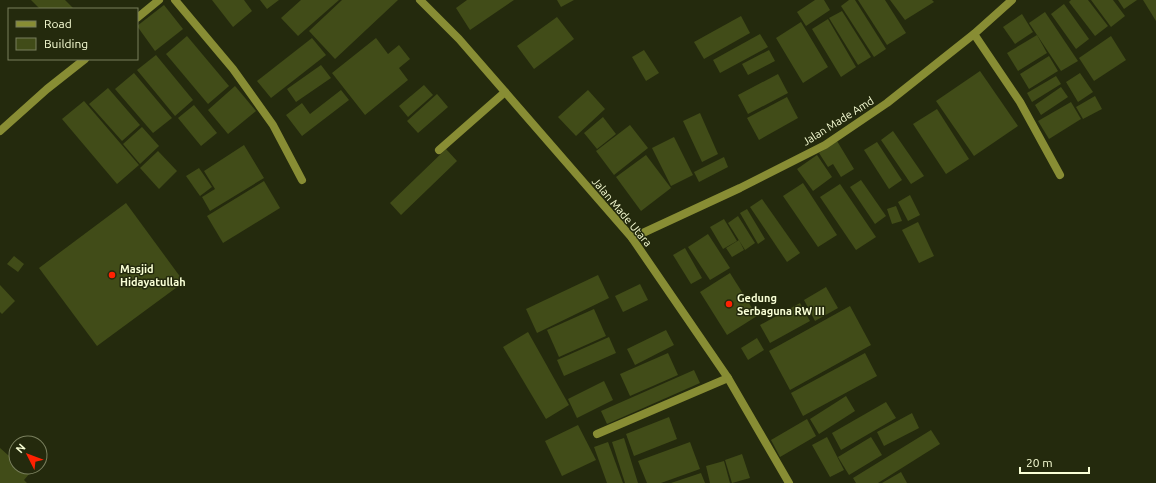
<svg xmlns="http://www.w3.org/2000/svg" width="1156" height="483" font-family="Ubuntu,sans-serif">
	<style>
		.building { fill: #414c18 }
		.lines { fill: none; stroke-linecap: round; stroke-linejoin: round }
		.service { stroke: #888d34; stroke-width: 8 }
		.minor { stroke: #888d34; stroke-width: 8 }
		.tertiary { stroke: #888d34; stroke-width: 8 }
		.poi-dot { fill: #ff2102; stroke: #242a0d; stroke-width: 1.5 }
		.labels { text-anchor: middle; stroke-width: 3; stroke-linejoin: round; paint-order: stroke }
		.street-label { font-size: 11px; fill: #f9ffd6; stroke: #242a0d }
		.poi-label { font-size: 11px; font-weight: bold; fill: #f9ffd6; stroke: #242a0d; text-anchor: start }
	</style>
	<rect width="100%" height="100%" fill="#242a0d"/>
	<g class="building">
		<path d="M31 0H65L74 9H40Z"/>
		<path d="M212 0H244L252 11 233 27Z"/>
		<path d="M260 0H279L267 9Z"/>
		<path d="M301 0H339L298 36 281 18Z"/>
		<path d="M342 0H398L335 59 309 31Z"/>
		<path d="M467 0H514L470 30 456 8Z"/>
		<path d="M557 0H574L561 7Z"/>
		<path d="M815 0H824L830 10 806 26 797 12Z"/>
		<path d="M849 0H855L886 49 874 57 841 6Z"/>
		<path d="M858 0H885L906 33 887 45Z"/>
		<path d="M890 0H932L934 2 905 20Z"/>
		<path d="M1071 0H1088L1108 26 1095 36 1069 2Z"/>
		<path d="M1091 0H1113L1125 16 1111 27Z"/>
		<path d="M1118 0H1137L1124 9Z"/>
		<path d="M1143 0H1156V21Z"/>
		<path d="M1064 4 1089 39 1076 49 1051 14Z"/>
		<path d="M164 5 183 29 155 51 137 26Z"/>
		<path d="M842 11 871 57 858 65 829 18Z"/>
		<path d="M1045 12 1078 61 1061 71 1029 23Z"/>
		<path d="M1022 14 1033 32 1015 44 1003 27Z"/>
		<path d="M741 16 750 33 704 59 694 42Z"/>
		<path d="M557 17 574 39 534 69 517 46Z"/>
		<path d="M828 19 856 67 841 77 812 29Z"/>
		<path d="M801 22 828 67 803 83 776 38Z"/>
		<path d="M760 34 768 47 720 73 713 60Z"/>
		<path d="M1037 35 1047 53 1018 71 1007 53Z"/>
		<path d="M187 36 229 86 208 104 166 54Z"/>
		<path d="M1111 36 1126 60 1094 81 1079 58Z"/>
		<path d="M312 38 326 55 271 98 257 81Z"/>
		<path d="M376 38 388 54 399 45 410 59 399 68 408 80 365 115 332 73Z"/>
		<path d="M644 50 659 73 646 81 632 57Z"/>
		<path d="M769 50 775 61 748 75 742 64Z"/>
		<path d="M156 55 193 100 175 116 137 70Z"/>
		<path d="M1049 56 1058 71 1029 89 1020 74Z"/>
		<path d="M321 65 331 78 296 102 287 89Z"/>
		<path d="M980 71 1018 126 974 156 936 101Z"/>
		<path d="M134 73 172 118 153 133 115 89Z"/>
		<path d="M1080 73 1093 92 1078 102 1066 82Z"/>
		<path d="M778 74 788 93 748 114 738 95Z"/>
		<path d="M1056 76 1061 84 1032 102 1027 93Z"/>
		<path d="M424 85 433 95 408 117 399 106Z"/>
		<path d="M235 86 256 111 228 134 208 110Z"/>
		<path d="M1061 87 1068 97 1041 115 1035 105Z"/>
		<path d="M108 88 140 125 122 141 89 104Z"/>
		<path d="M341 90 349 100 302 136 286 115 302 103 310 114Z"/>
		<path d="M588 90 605 109 576 136 558 117Z"/>
		<path d="M437 94 448 107 418 133 407 121Z"/>
		<path d="M1095 96 1102 109 1083 119 1076 107Z"/>
		<path d="M787 97 798 118 759 140 747 118Z"/>
		<path d="M84 101 139 165 117 184 62 119Z"/>
		<path d="M1071 102 1081 119 1049 139 1038 121Z"/>
		<path d="M194 105 217 133 201 146 178 118Z"/>
		<path d="M937 109 969 159 946 174 913 124Z"/>
		<path d="M700 113 718 154 702 162 683 121Z"/>
		<path d="M603 117 616 134 597 149 584 133Z"/>
		<path d="M630 125 648 148 614 175 596 151Z"/>
		<path d="M142 127 159 146 140 164 123 144Z"/>
		<path d="M893 131 924 176 911 184 881 140Z"/>
		<path d="M674 137 693 175 671 186 652 148Z"/>
		<path d="M837 141 854 169 841 177 833 164 828 167 819 153Z"/>
		<path d="M877 142 902 180 889 189 864 150Z"/>
		<path d="M244 145 264 178 210 211 202 197 215 189 204 171Z"/>
		<path d="M446 149 457 161 401 215 390 203Z"/>
		<path d="M158 151 177 171 159 189 140 168Z"/>
		<path d="M646 155 671 188 641 211 616 177Z"/>
		<path d="M817 155 832 177 813 191 797 169Z"/>
		<path d="M724 157 728 167 699 182 694 172Z"/>
		<path d="M199 168 212 187 200 196 186 176Z"/>
		<path d="M861 180 886 216 875 224 850 187Z"/>
		<path d="M264 181 280 208 223 243 207 216Z"/>
		<path d="M803 183 837 235 818 247 783 196Z"/>
		<path d="M840 184 876 237 856 250 820 197Z"/>
		<path d="M910 195 920 215 908 221 898 202Z"/>
		<path d="M762 199 800 253 787 262 750 207Z"/>
		<path d="M126 203 184 282 97 346 39 268Z"/>
		<path d="M896 206 902 221 892 224 887 209Z"/>
		<path d="M747 209 765 239 758 244 740 213Z"/>
		<path d="M738 216 755 243 745 250 728 223Z"/>
		<path d="M724 219 737 241 723 249 710 227Z"/>
		<path d="M918 222 934 256 919 263 902 230Z"/>
		<path d="M708 234 730 268 710 280 688 247Z"/>
		<path d="M739 240 744 250 732 257 726 248Z"/>
		<path d="M685 248 702 278 691 284 673 255Z"/>
		<path d="M14 256 24 264 18 272 7 264Z"/>
		<path d="M730 273 757 316 727 335 700 292Z"/>
		<path d="M598 275 609 298 537 333 526 309Z"/>
		<path d="M640 284 648 300 623 312 615 296Z"/>
		<path d="M0 285 15 301 2 314 0 312Z"/>
		<path d="M826 287 838 308 815 321 804 300Z"/>
		<path d="M800 303 810 321 770 343 760 325Z"/>
		<path d="M850 306 871 345 790 390 769 351Z"/>
		<path d="M594 309 606 336 559 357 547 330Z"/>
		<path d="M666 330 674 345 635 365 627 349Z"/>
		<path d="M528 332 569 405 546 419 503 347Z"/>
		<path d="M609 337 616 353 564 376 557 360Z"/>
		<path d="M757 338 764 350 748 360 741 348Z"/>
		<path d="M668 353 678 375 630 396 620 374Z"/>
		<path d="M865 353 877 376 803 416 791 393Z"/>
		<path d="M694 370 700 383 607 424 601 411Z"/>
		<path d="M604 381 613 400 577 418 568 399Z"/>
		<path d="M846 396 855 411 819 434 810 419Z"/>
		<path d="M886 402 896 418 841 450 832 433Z"/>
		<path d="M912 413 919 428 884 446 877 432Z"/>
		<path d="M669 417 677 439 634 456 626 434Z"/>
		<path d="M807 419 816 436 780 457 771 440Z"/>
		<path d="M578 425 596 460 562 476 545 441Z"/>
		<path d="M931 430 940 444 878 483H856L853 478Z"/>
		<path d="M827 437 844 470 830 477 812 445Z"/>
		<path d="M871 437 882 455 849 475 838 457Z"/>
		<path d="M624 438 638 483H625L612 442Z"/>
		<path d="M608 442 623 483H607L594 447Z"/>
		<path d="M690 442 700 469 661 483H647L638 461Z"/>
		<path d="M0 448 16 462V467H22L30 473 24 480 27 483H0Z"/>
		<path d="M742 454 750 478 732 483 725 460Z"/>
		<path d="M724 461 730 483H710L706 466Z"/>
		<path d="M901 472 907 483H882Z"/>
		<path d="M701 473 705 483H671Z"/>
	</g>
	<g class="lines">
		<path class="service" d="M439 150 505 92"/>
		<g class="minor">
			<path d="M175 0 233 69 273 125 302 180"/>
			<path d="M137 18 159 0"/>
			<path d="M974 34 1020 102 1060 175"/>
			<path d="M0 131 47 89 85 59"/>
			<path d="M632 238 740 188 825 145 887 103 974 34 1012 0"/>
			<path d="M597 434 728 378"/>
		</g>
		<path class="tertiary" d="M420 0 459 39 632 238 728 378 789 483"/>
	</g>
	<g class="poi-dot">
		<circle cx="112" cy="275" r="4"/>
		<circle cx="729" cy="304" r="4"/>
	</g>
	<g class="labels">
		<g class="street-label">
			<text transform="translate(838 121) rotate(-32)" y="4">Jalan Made Amd</text>
			<text transform="translate(622 212) rotate(50)" y="4">Jalan Made Utara</text>
		</g>
		<g class="poi-label">
			<text x="120" y="273">Masjid<tspan x="120" dy="13">Hidayatullah</tspan></text>
			<text x="737" y="302">Gedung<tspan x="737" dy="13">Serbaguna RW III</tspan></text>
		</g>
	</g>
	<rect x="8" y="8" width="130" height="52" fill="#242a0d" stroke="#797f5d"/>
	<rect x="16" y="21" width="20" height="6" fill="#888d34" stroke="#797f5d"/>
	<text x="44" y="28" font-size="12" fill="#f9ffd6">Road</text>
	<rect x="16" y="38" width="20" height="12" fill="#414c18" stroke="#797f5d"/>
	<text x="44" y="48" font-size="12" fill="#f9ffd6">Building</text>
	<g transform="translate(28 455) rotate(312)"><circle r="19" fill="#242a0d" stroke="#797f5d"/>
	<path d="M0-3L7 15L0 10L-7 15Z" fill="#ff2102"/>
	<text y="-6" font-size="11" font-weight="bold" text-anchor="middle" fill="#f9ffd6">N</text>
	</g>
	<path d="M1020 467v6h69v-6" fill="none" stroke="#f9ffd6" stroke-width="2"/>
	<text x="1026" y="467" font-size="12" fill="#f9ffd6" stroke="#242a0d" stroke-width="3" paint-order="stroke">20 m</text>
</svg>
